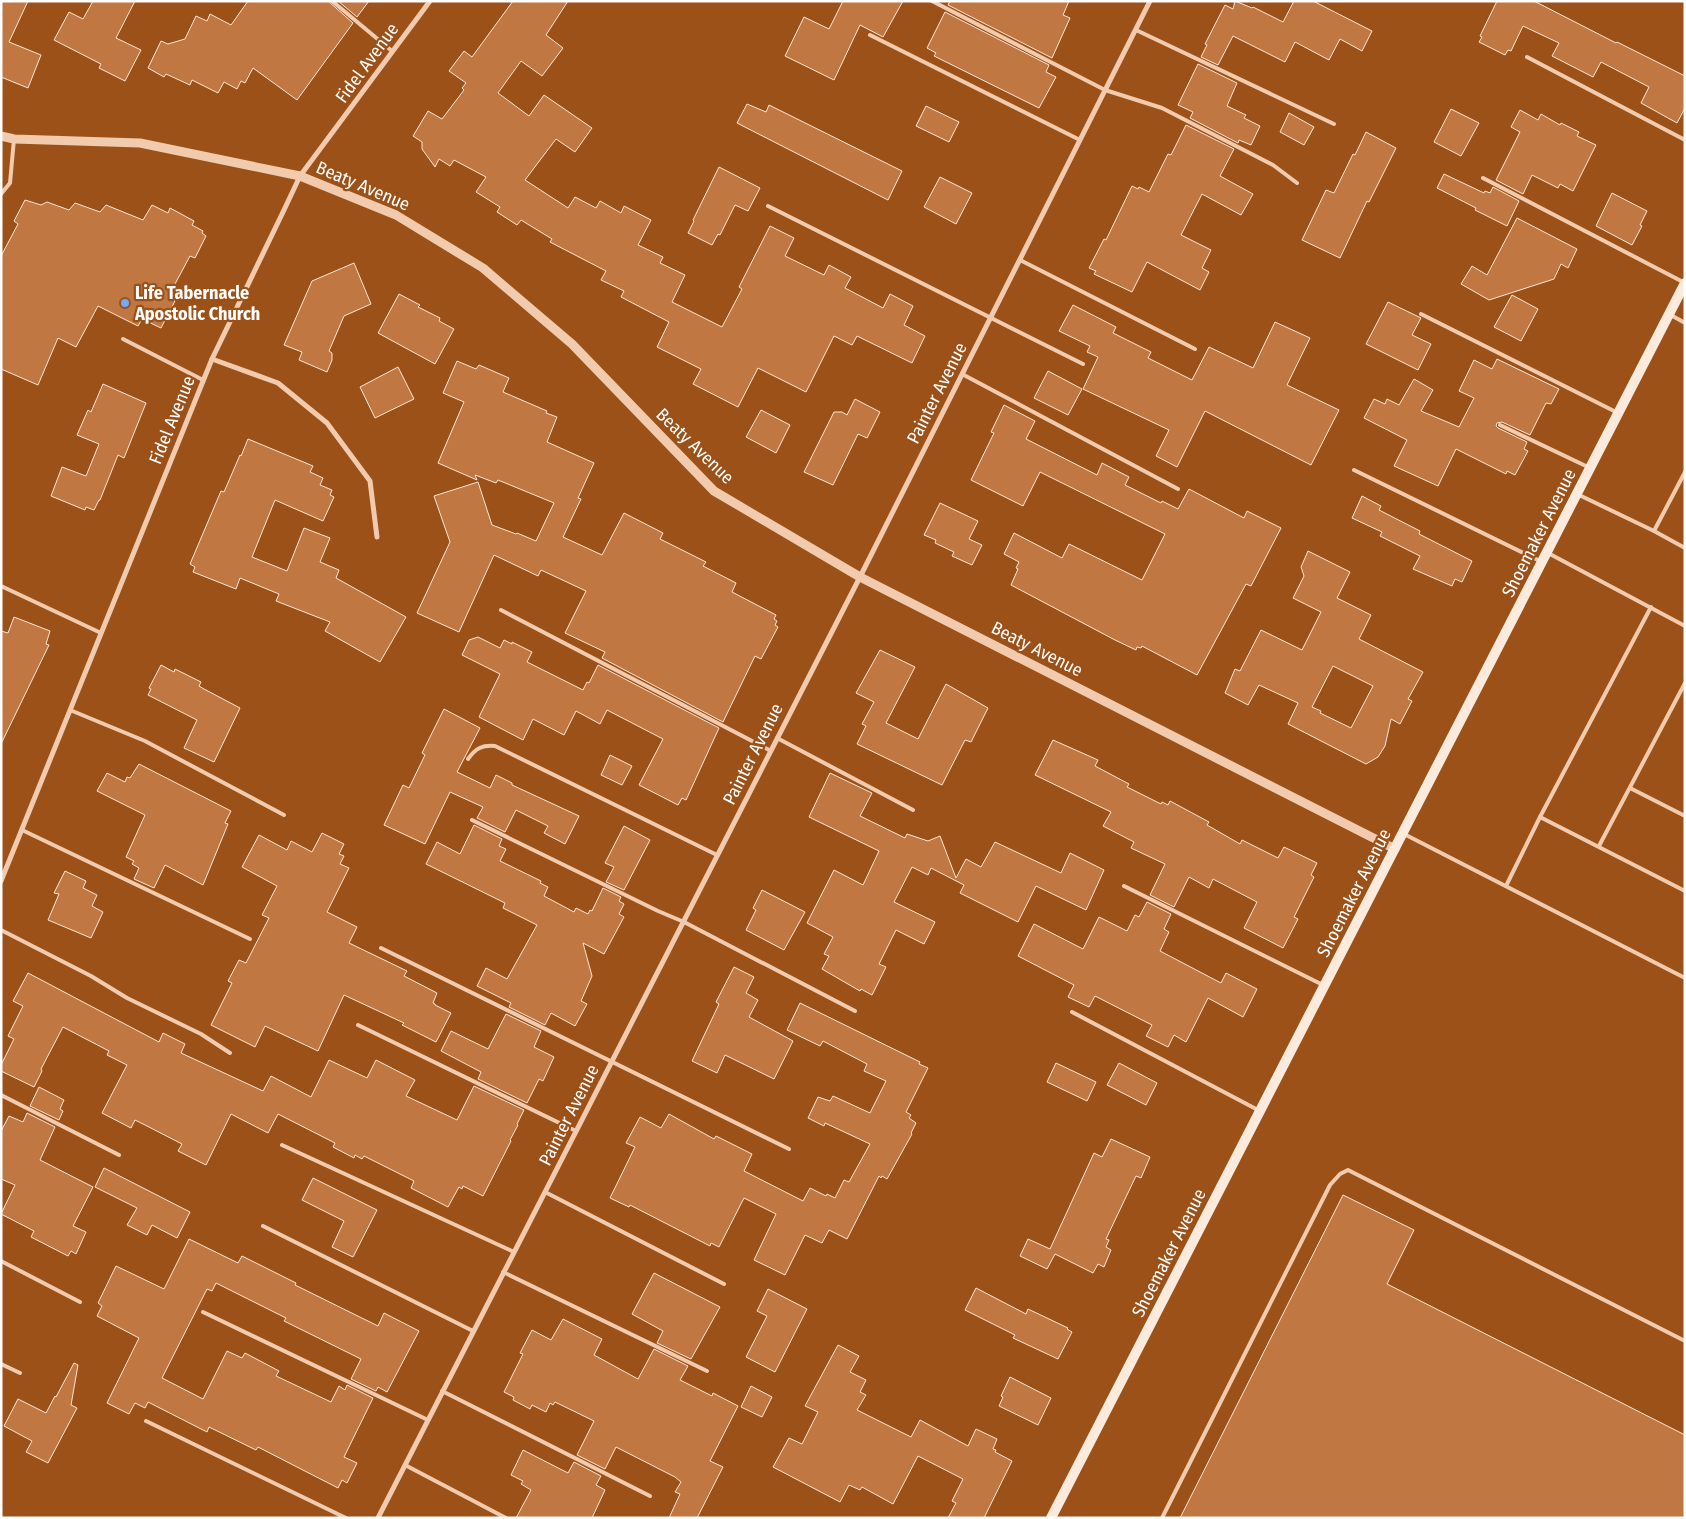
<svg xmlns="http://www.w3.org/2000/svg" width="1686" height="1519" font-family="'Fira Sans Condensed',sans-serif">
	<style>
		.building { fill: #c17741; stroke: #fce6d6; fill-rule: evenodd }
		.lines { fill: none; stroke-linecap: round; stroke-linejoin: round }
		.service { stroke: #f2cbaf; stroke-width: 4 }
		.minor { stroke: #f2cbaf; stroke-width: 5 }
		.tertiary { stroke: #f2cbaf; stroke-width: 9 }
		.secondary { stroke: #fcebdd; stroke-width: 10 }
		.poi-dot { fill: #6facff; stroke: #9b5118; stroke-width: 2 }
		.labels { text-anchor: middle; stroke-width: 4.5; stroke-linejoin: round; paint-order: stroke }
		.street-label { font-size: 18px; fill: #fff; stroke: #9b5118 }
		.poi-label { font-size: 18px; font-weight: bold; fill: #fff; stroke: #9b5118; text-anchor: start }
	</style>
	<rect width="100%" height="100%" fill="#9b5118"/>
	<g class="building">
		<path d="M1 1H28L9 42 41 55 28 88 1 77Z"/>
		<path d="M93 1H135L116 38 141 50 125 81 99 68 101 64 54 40 69 12 83 19Z"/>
		<path d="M248 1H328L353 23 297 100 253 68 245 83 241 81 237 89 224 82 218 93 192 80 190 85 166 74 164 77 148 68 161 41 168 44 185 39 196 16 207 21 210 14 231 25Z"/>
		<path d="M338 1H369L357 17Z"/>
		<path d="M513 1H568L546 35 563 48 542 76 521 61 498 93 529 116 544 95 592 128 575 152 556 139 525 180 568 208 575 197 596 208 600 201 621 213 624 206 651 220 638 245 663 257 660 263 685 275 672 302 722 327 742 289 739 287 770 226 794 238 785 256 824 275 829 265 851 277 845 288 883 308 890 294 913 306 904 325 925 336 912 363 857 336 852 345 834 336 806 392 758 368 738 407 693 384 701 369 657 347 669 322 621 297 624 291 601 280 606 271 550 242 552 239 521 220 517 225 497 212 500 207 476 192 486 177 454 160 450 166 439 159 435 167 422 149V142L413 136 428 111 442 119 464 90 462 88 466 83 449 71 464 51 472 57Z"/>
		<path d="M843 1H903L883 37 860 25 834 80 785 56 804 17 829 29Z"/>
		<path d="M950 1H1069L1063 15 1070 18 1052 58 948 5Z"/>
		<path d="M1235 1 1252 8 1253 7 1283 22 1294 1H1313L1372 31 1362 51 1340 39 1329 60 1295 42 1285 62 1233 36 1218 65 1201 57 1207 45 1205 44 1225 5 1233 9Z"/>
		<path d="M1497 1H1534L1616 43 1617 42 1685 76V108L1677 123 1641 103 1649 87 1601 62 1593 77 1552 56 1559 43 1523 26 1511 51 1508 50 1505 55 1479 42 1482 37 1480 36Z"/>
		<path d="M945 12 1049 65 1046 72 1056 77 1039 108 934 56 936 53 927 48Z"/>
		<path d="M1198 64 1237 83 1227 106 1246 115 1244 118 1260 126 1251 145 1239 140 1238 143 1190 118 1193 112 1178 105Z"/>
		<path d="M747 104 766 112 769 105 902 171 888 200 737 123Z"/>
		<path d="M926 106 959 122 949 142 916 126Z"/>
		<path d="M1451 109 1479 123 1461 156 1434 142Z"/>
		<path d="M1520 110 1538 120 1541 114 1560 125 1561 123 1579 132 1577 136 1596 145 1573 191 1560 184 1558 188 1532 175 1523 194 1496 180 1520 132 1511 127Z"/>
		<path d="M1289 113 1314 127 1304 145 1280 132Z"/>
		<path d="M1186 125 1234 149 1220 176 1253 194 1241 215 1202 194 1181 235 1211 250 1202 268 1209 272 1200 290 1147 262 1132 292 1094 274 1096 271 1089 268 1104 239 1106 240 1132 186 1138 189 1139 187 1149 192 1168 154 1171 155Z"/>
		<path d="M1366 132 1396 148 1369 202 1367 201 1340 258 1302 240 1326 190 1334 193 1353 154 1355 155Z"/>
		<path d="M719 167 760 188 748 211 735 205 720 235 718 234 712 245 688 233 694 221 693 220Z"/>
		<path d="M1444 174 1484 193 1485 191 1490 193 1493 187 1519 201 1507 226 1475 210 1476 208 1437 188Z"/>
		<path d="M940 177 972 193 956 224 924 207Z"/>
		<path d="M1612 193 1647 211 1640 225 1642 226 1632 245 1596 226Z"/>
		<path d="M25 200 41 205 47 202 69 210 75 203 100 212 106 205 143 220 152 205 168 213 170 208 194 221 192 225 203 231 202 233 206 236 195 258 190 256 168 297 175 301 161 328 142 319 138 326 98 306 76 347 58 338 38 385 1 369V256L18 224 14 221Z"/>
		<path d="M1517 218 1577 249 1568 268 1561 264 1554 279 1489 300 1461 284 1472 266 1487 275Z"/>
		<path d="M354 263 371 304 344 316 329 351 332 353V360L327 372 299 360 302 352 284 345 312 281Z"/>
		<path d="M399 294 420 305 418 307 440 318 439 321 454 329 435 364 378 333Z"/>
		<path d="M1512 295 1538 309 1521 341 1494 327Z"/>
		<path d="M1388 302 1421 318 1412 335 1431 344 1418 370 1366 344Z"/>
		<path d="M1073 305 1116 327 1113 333 1151 352 1148 358 1192 380 1209 347 1253 368 1275 322 1310 338 1287 385 1339 410 1311 465 1205 411 1177 467 1156 456 1169 430 1083 389 1098 357 1087 352 1090 346 1059 331Z"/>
		<path d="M1497 359 1559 389 1551 404 1546 403 1530 435 1502 422 1497 423 1496 426 1498 428 1527 442 1524 449 1528 451 1515 475 1507 471 1506 474 1456 449 1438 486 1394 466 1407 440 1364 418 1374 399 1385 404 1387 399 1399 405 1414 379 1433 390 1421 411 1459 427 1474 398 1459 391 1474 360 1492 369Z"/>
		<path d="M457 361 476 369 479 365 509 378 503 392 547 411 546 413 557 417 547 442 594 463 578 498 581 499 563 537 602 555 624 513 663 533 660 539 706 562 703 566 736 583 732 592 776 615 774 619 777 621 775 625 778 627 761 659 755 656 723 722 602 658 605 652 565 633 586 591 541 570 538 576 494 555 459 632 417 613 450 542 434 496 478 482 492 525 516 534 517 533 536 541 554 503 498 480 496 483 475 475 477 480 438 463 464 402 443 393Z"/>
		<path d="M398 367 414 399 375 418 360 387Z"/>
		<path d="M1048 371 1082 389 1068 415 1034 398Z"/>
		<path d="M103 384 146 403 124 458 118 455 100 500H99L94 510 86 507 85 510 51 496 62 467 86 476 99 444 77 435 88 410 91 412Z"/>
		<path d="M855 399 880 412 867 438 858 434 833 485 804 472 834 412H842L847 415Z"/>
		<path d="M1004 405 1035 421 1026 439 1097 475 1102 463 1129 477 1125 485 1161 503 1162 501 1178 509 1189 489 1244 518 1247 511 1281 528 1251 586 1246 584 1197 675 1142 646 1141 648 1137 647 1136 650 1115 640 1011 585 1018 569 1016 568 1019 562 1004 554 1014 533 1062 558 1069 544 1142 580 1165 534 1040 472 1023 506 971 480 994 433 991 432Z"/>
		<path d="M761 410 790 425 776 453 746 437Z"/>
		<path d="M248 439 313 466 310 472 323 478 320 485 332 490 330 495 334 497 323 521 275 500 252 557 287 571 304 528 330 538 320 562 339 570 336 578 406 617 380 662 325 631 330 622 276 601 279 594 240 578 236 589 193 572 195 567 190 564 221 491 224 492 240 455 241 456Z"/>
		<path d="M1362 496 1381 506 1379 510 1420 531 1419 534 1472 561 1462 582 1455 579 1452 586 1413 569 1420 556 1380 536 1382 532 1352 518Z"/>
		<path d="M940 503 978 521 969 539 982 545 972 565 952 556 954 552 935 543 936 540 924 535Z"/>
		<path d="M1308 551 1350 572 1337 598 1371 615 1359 639 1423 672 1408 699 1412 701 1400 724 1391 719 1385 746 1378 757 1366 764 1288 724 1298 703 1259 685 1248 705 1225 693 1235 669 1240 671 1261 630 1302 650 1321 612 1293 598 1304 576 1301 567ZM1333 666 1373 686 1351 728 1320 713 1321 711 1312 707Z"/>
		<path d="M14 617 50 631 46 644 49 645 1 744V631L8 633Z"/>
		<path d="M478 637 500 648 504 640 512 644V642L532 652 527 662 583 690 587 682 589 683 598 665 719 728 686 800 682 798 678 805 639 785 663 739 607 710 600 724 576 711 564 735 533 719 523 740 479 717 500 674 462 655 469 640Z"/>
		<path d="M880 650 915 667 886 723 918 739 946 684 988 708 971 742 965 740 942 785 857 744 866 726 862 724 874 702 856 693Z"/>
		<path d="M161 665 174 672 175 669 201 682 199 686 204 689 240 708 214 762 184 748 197 720 148 695 151 689 149 688Z"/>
		<path d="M444 709 480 728 457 772 490 788 496 775 512 783V785L579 816 565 844 544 833 548 826 516 810 505 832 477 818 483 807 450 792 425 844 384 825 403 785 409 788 425 755 422 753Z"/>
		<path d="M1053 740 1098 760 1095 766 1129 784 1127 787 1161 804 1162 802 1168 805 1170 801 1209 822 1207 825 1240 844 1242 840 1278 858 1284 847 1317 863 1311 875 1314 877 1294 917 1298 919 1283 948 1244 928 1257 902 1213 879 1209 888 1189 877 1174 907 1150 895 1165 864 1131 848 1134 842 1103 826 1111 812 1035 775Z"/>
		<path d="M610 755 632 766 622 785 601 775Z"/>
		<path d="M139 764 231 811 225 823 228 824 203 885 165 865 154 888 134 879 139 868 132 864 134 861 126 857 145 815 97 791 107 773 125 782 127 777 130 778Z"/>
		<path d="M830 773 872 793 860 816 905 838 907 834 928 841 940 836 956 878 966 859 981 867 995 842 1061 873 1070 853 1104 870 1086 910 1036 886 1018 922 960 893 964 885 931 868 928 875 912 867 894 902 935 922 924 944 896 930 879 964 886 967 872 995 861 989 860 991 822 969 829 956 824 954 833 937 807 923 834 870 863 885 879 851 809 817Z"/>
		<path d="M474 825 502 839 499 846 506 849 500 861 541 881 540 883 548 887 544 896 574 912 576 908 588 914 590 910 592 911 603 888 621 897 619 901 624 904 619 914 624 917 604 954 583 943 592 976 581 1001 587 1004 575 1026 551 1013 545 1025 509 1007 511 1003 477 986 486 968 507 979 537 925 503 908 505 903 426 864 437 842 460 854Z"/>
		<path d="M624 826 650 840 624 890 606 882 614 867 605 863Z"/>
		<path d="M322 833 344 844 339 854 344 856 340 864 349 868 327 912 357 927 349 943 407 971 404 976 437 993 433 1003 435 1004V1005L451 1013 436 1042 402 1025 404 1023 344 995 318 1051 265 1026 255 1047 211 1025 232 983 228 981 239 960 246 963 269 918 262 915 277 886 242 867 259 835 287 850 291 841 312 852Z"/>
		<path d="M65 871 86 881 83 888 97 895 92 906 103 912 91 938 48 920 59 894 54 893Z"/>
		<path d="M762 890 805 912 784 950 746 930 756 910 753 908Z"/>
		<path d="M1147 902 1171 914 1164 929 1169 932 1160 951 1221 983 1226 973 1257 989 1243 1017 1208 998 1186 1042 1174 1035 1168 1047 1146 1036 1152 1025 1095 996 1089 1007 1068 997 1074 985 1018 956 1034 924 1083 949 1099 917 1127 931 1135 915 1139 917Z"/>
		<path d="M734 967 754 977 746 993 758 1000 749 1017 793 1041 774 1079 725 1055 717 1073 692 1061 719 1004 716 1002Z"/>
		<path d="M28 973 159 1042 163 1033 185 1044 181 1053 263 1091 271 1076 311 1097 329 1060 367 1078 376 1060 415 1080 406 1096 457 1120 474 1086 524 1110 517 1124 518 1125 510 1140 511 1141 483 1196 463 1186 462 1189 459 1187 448 1207 411 1188 414 1181 364 1156 362 1159 355 1155 354 1158 333 1147 335 1143 278 1114 268 1133 231 1114 206 1165 178 1151 182 1144 145 1125 135 1120 131 1128 102 1113 127 1065 107 1055 109 1051 63 1027 41 1069 42 1071 34 1087 1 1071V1065L14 1039 8 1036 23 1006 13 1001Z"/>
		<path d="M800 1003 920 1062 919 1064 928 1068 906 1112 911 1115 909 1118 916 1123 911 1133 912 1134 887 1179 882 1176 881 1178 879 1176 847 1239 829 1230 822 1243 805 1235 785 1275 754 1260 776 1214 744 1198 719 1247 711 1243 710 1246 630 1205 629 1207 610 1198 635 1147 626 1143 640 1117 661 1128 669 1114 714 1139 716 1136 752 1154 744 1171 803 1201 810 1188 826 1196 827 1194 835 1198 844 1180 849 1182 870 1144 825 1123 824 1126 808 1118 818 1097 830 1101 833 1096 870 1113 886 1081 864 1071 867 1064 823 1041 820 1046 787 1030Z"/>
		<path d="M506 1014 541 1031 534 1047 554 1057 543 1081 539 1079 527 1103 478 1079 481 1072 441 1051 451 1031 488 1049Z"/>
		<path d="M1056 1063 1096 1082 1087 1101 1047 1082Z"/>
		<path d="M1119 1063 1157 1083 1146 1105 1107 1085Z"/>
		<path d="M39 1087 64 1100 60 1109 63 1111 59 1120 30 1106Z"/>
		<path d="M27 1113 55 1127 40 1160 93 1187 73 1226 86 1232 76 1254 71 1251 68 1256 31 1237 34 1231 1 1214 15 1185 1 1179V1131L9 1116 23 1122Z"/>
		<path d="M1111 1139 1150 1157 1141 1178 1136 1176 1106 1239 1109 1240 1106 1247 1111 1250 1104 1267 1098 1264 1093 1273 1055 1254 1047 1269 1020 1256 1028 1239 1050 1249 1094 1153 1102 1157Z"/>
		<path d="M104 1168 190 1212 177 1238 152 1225 147 1235 127 1225 137 1208 95 1187Z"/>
		<path d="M313 1178 377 1210 353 1257 332 1247 344 1221 302 1200Z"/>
		<path d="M1343 1195 1414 1230 1387 1284 1685 1435V1518H1180Z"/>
		<path d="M189 1239 238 1263 242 1256 296 1283 295 1285 378 1326 384 1313 419 1331 387 1392 378 1387 376 1391 351 1379 361 1359 284 1321 286 1318 216 1283 212 1291 207 1289 162 1378 203 1399 227 1351 242 1358 245 1353 279 1371 276 1376 331 1402 339 1386 345 1390 347 1385 373 1398 344 1457 357 1463 347 1483 342 1480 338 1488 258 1447 256 1450 209 1427 207 1432 148 1402 145 1408 135 1403 129 1414 107 1403 139 1338 97 1316 102 1306 98 1303 116 1266 164 1289Z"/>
		<path d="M654 1273 720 1307 691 1359 657 1343 663 1331 632 1314Z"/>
		<path d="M976 1288 1026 1314 1028 1309 1068 1328 1067 1329 1072 1332 1058 1359 1013 1338 1015 1335 965 1310Z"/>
		<path d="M768 1289 807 1309 775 1372 746 1357 767 1316 757 1311Z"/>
		<path d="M563 1319 602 1339 594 1355 638 1379 654 1349 688 1366 680 1380 712 1396 713 1393 738 1406 710 1461 723 1467 697 1518H669L680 1494 675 1492 681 1482 675 1477 616 1447 605 1469 577 1455 594 1421 555 1402 553 1405 550 1403 546 1412 532 1405 530 1409 513 1400 514 1397 504 1392 523 1354 520 1353 532 1330 551 1340Z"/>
		<path d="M838 1345 859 1356 850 1372 866 1380 860 1392 866 1395 857 1410 911 1437 920 1420 968 1446 976 1429 997 1439 993 1449 996 1450 995 1452 1012 1461 984 1518H948L956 1503 952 1501 963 1479 918 1456 893 1504 862 1487 860 1490 849 1485 840 1502 773 1467 789 1438 802 1444 818 1412 805 1406Z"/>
		<path d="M74 1363 78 1365 71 1405 77 1408 48 1463 26 1452 32 1441 4 1426 18 1399 46 1413 55 1396 56 1397Z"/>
		<path d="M1010 1377 1051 1398 1038 1425 999 1406 1003 1397 1001 1396Z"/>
		<path d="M751 1386 772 1397 762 1417 741 1407Z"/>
		<path d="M523 1450 568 1473 574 1462 601 1476 596 1485 605 1490 592 1518H516L531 1490 521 1484 523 1481 511 1475Z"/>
	</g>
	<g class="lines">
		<g class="service">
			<path d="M332 1 392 51"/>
			<path d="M932 1 1105 90 1162 108 1273 165 1297 183"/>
			<path d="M1136 30 1334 124"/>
			<path d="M870 35 1080 140"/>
			<path d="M1527 57 1685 140"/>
			<path d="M1483 178 1685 283"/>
			<path d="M1 194 10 183 14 139"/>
			<path d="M768 206 1083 364"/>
			<path d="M1020 260 1195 349"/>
			<path d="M1421 314 1618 413"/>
			<path d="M1669 314 1685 323"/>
			<path d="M123 339 203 380"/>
			<path d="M962 374 1178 489"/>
			<path d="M1500 425 1588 467"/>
			<path d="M1354 470 1540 561"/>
			<path d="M1577 494 1654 531 1685 472"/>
			<path d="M1654 531 1685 548"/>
			<path d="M1548 553 1685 626"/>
			<path d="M1 586 101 633"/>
			<path d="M501 610 771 751"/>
			<path d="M70 710 145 741 284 815"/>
			<path d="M777 738 913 810"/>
			<path d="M468 759C476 748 482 745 495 746L717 855"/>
			<path d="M1630 788 1685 816"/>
			<path d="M1540 817 1651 607"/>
			<path d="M472 820 658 911 684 922 855 1011"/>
			<path d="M22 830 250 939"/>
			<path d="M1404 834 1685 978"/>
			<path d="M1599 846 1685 683"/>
			<path d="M1124 886 1323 985"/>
			<path d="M1506 886 1540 817 1685 891"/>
			<path d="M1 930 91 976 127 998 201 1034 230 1053"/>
			<path d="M381 948 789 1149"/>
			<path d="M1072 1012 1258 1110"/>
			<path d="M358 1025 576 1131"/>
			<path d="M1 1095 119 1155"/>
			<path d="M282 1145 514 1252"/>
			<path d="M545 1192 724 1284"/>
			<path d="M263 1226 473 1331"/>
			<path d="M1 1261 80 1302"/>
			<path d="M503 1272 707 1371"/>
			<path d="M203 1312 428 1420"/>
			<path d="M1 1364 20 1373"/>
			<path d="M442 1391 650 1496"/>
			<path d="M146 1421 346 1518"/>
			<path d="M405 1465 506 1518"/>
			<path d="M1162 1518 1330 1185 1340 1174 1348 1170 1685 1341"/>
		</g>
		<g class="minor">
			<path d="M212 359 278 383 327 423 370 481 377 537"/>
			<path d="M1 881 212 359 284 210 300 176 430 1"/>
			<path d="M378 1518 860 577 1150 1"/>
		</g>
		<path class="tertiary" d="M1 136 14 139 140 143 300 176 396 215 483 268 572 344 714 491 860 577 1395 849"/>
		<path class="secondary" d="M1051 1518 1685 283"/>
	</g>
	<circle class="poi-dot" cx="125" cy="303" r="5"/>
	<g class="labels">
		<g class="street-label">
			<text transform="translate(367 63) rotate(-54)" y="6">Fidel Avenue</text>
			<text transform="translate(363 186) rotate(23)" y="6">Beaty Avenue</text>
			<text transform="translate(937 393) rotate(-63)" y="6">Painter Avenue</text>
			<text transform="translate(172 420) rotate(-68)" y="6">Fidel Avenue</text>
			<text transform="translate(695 446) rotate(44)" y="6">Beaty Avenue</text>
			<text transform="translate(1539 533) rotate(-63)" y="6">Shoemaker Avenue</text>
			<text transform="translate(1037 649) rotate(27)" y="6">Beaty Avenue</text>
			<text transform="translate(753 754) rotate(-63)" y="6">Painter Avenue</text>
			<text transform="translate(1354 893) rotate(-63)" y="6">Shoemaker Avenue</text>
			<text transform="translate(569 1115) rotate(-63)" y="6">Painter Avenue</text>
			<text transform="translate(1169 1253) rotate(-63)" y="6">Shoemaker Avenue</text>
		</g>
		<g class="poi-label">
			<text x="135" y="299">Life Tabernacle<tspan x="135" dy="21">Apostolic Church</tspan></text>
		</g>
	</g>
	<rect width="1686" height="1519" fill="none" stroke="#ffffff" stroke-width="5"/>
</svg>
